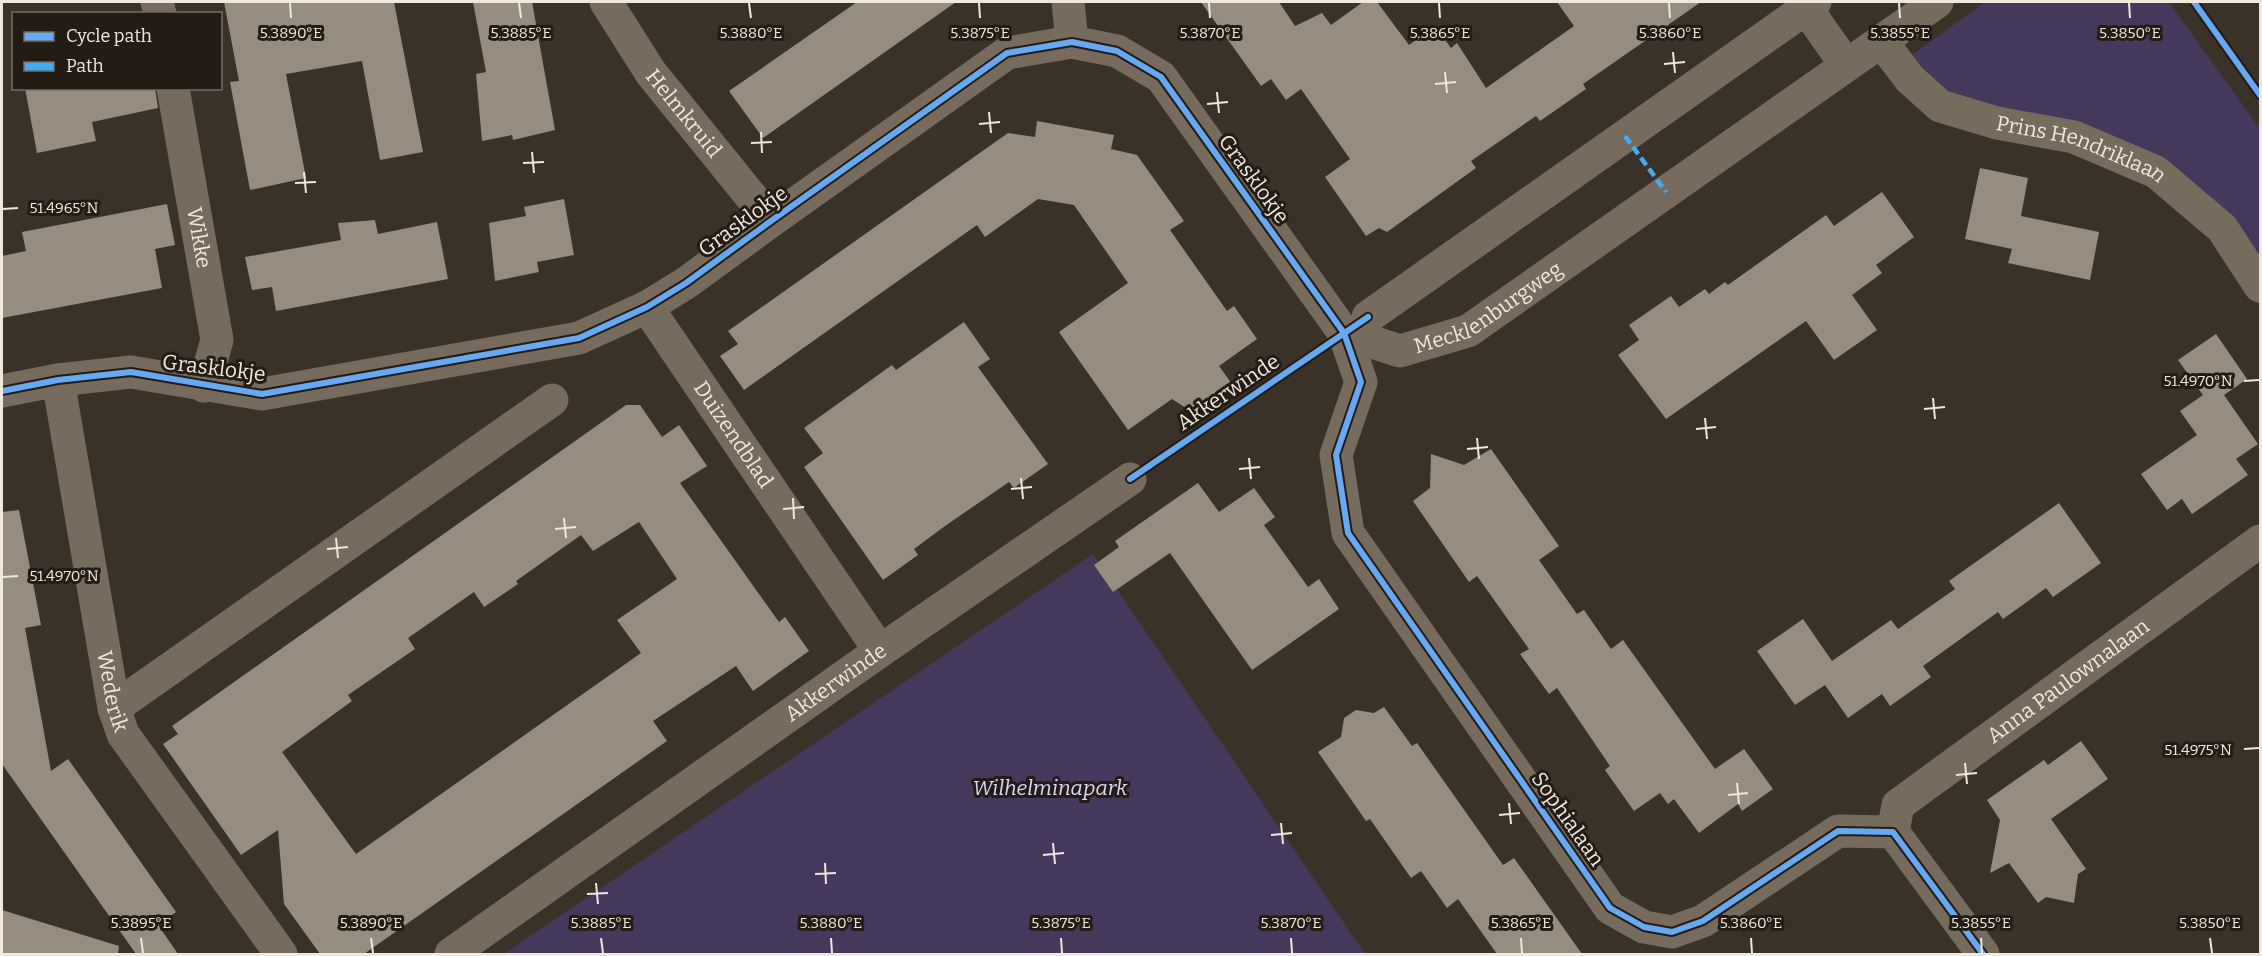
<svg xmlns="http://www.w3.org/2000/svg" width="2262" height="956" font-family="Bitter,serif">
	<style>
		.green { fill: #44395c }
		.building { fill: #968c80; fill-rule: evenodd }
		.lines { fill: none; stroke-linecap: round; stroke-linejoin: round }
		.minor { stroke: #766b5c; stroke-width: 33 }
		.quiet { stroke: #42abf6; stroke-width: 4.5; stroke-dasharray: 9 4.5; stroke-linecap: butt }
		.cycleway-casing { stroke: #221c14; stroke-width: 10 }
		.cycleway { stroke: #66a8f1; stroke-width: 6 }
		.ticks { fill: none; stroke: #f0e7dd; stroke-width: 2 }
		.labels { text-anchor: middle; stroke-width: 6; stroke-linejoin: round; paint-order: stroke }
		.street-label { font-size: 21px; fill: #f0e7dd; stroke: #221c14 }
		.park-label { font-size: 21px; font-style: italic; fill: #ddd5fe; stroke: #221c14 }
		.ticks-label { font-size: 15px; text-anchor: middle; fill: #f0e7dd; stroke: #221c14; stroke-width: 6; stroke-linejoin: round; paint-order: stroke }
	</style>
	<rect width="100%" height="100%" fill="#3a3229"/>
	<g class="green">
		<path d="M1985 2H2169L2260 129V269L2176 175 1950 98 1912 55Z"/>
		<path d="M1093 554 1365 954H504Z"/>
	</g>
	<g class="building">
		<path d="M224 2H394L423 152 380 160 362 61 286 74 306 178 250 190 230 82 239 81Z"/>
		<path d="M473 2H532L555 130 513 140 512 135 482 141 476 74 486 72Z"/>
		<path d="M857 2H956L763 138 729 91Z"/>
		<path d="M1201 2H1279L1295 26 1322 13 1331 25 1363 2H1377L1409 45 1435 26 1451 48 1457 43 1486 88 1574 26 1557 2H1701L1583 84 1586 89 1540 121 1536 116 1471 161 1476 168 1387 232 1379 228 1366 236 1325 177 1350 159 1301 89 1286 100 1271 79 1261 86Z"/>
		<path d="M25 88H155L158 108 92 122 96 141 37 153Z"/>
		<path d="M1037 121 1114 135 1111 149 1137 155 1184 221 1170 230 1227 311 1234 306 1257 339 1219 366 1232 384 1192 412 1172 399 1128 430 1059 332 1128 283 1074 205 1038 199 985 237 977 225 744 390 720 356 738 344 728 331 1008 133 1035 137Z"/>
		<path d="M1980 168 2028 178 2021 216 2099 232 2090 280 2008 263 2012 249 1965 239Z"/>
		<path d="M1882 192 1914 237 1876 265 1882 273 1852 295 1877 330 1834 360 1806 321 1666 419 1618 355 1639 340 1629 325 1671 296 1679 307 1705 289 1709 294 1725 282 1728 285 1826 215 1834 226Z"/>
		<path d="M564 199 574 255 537 262 539 272 495 281 489 223 526 216 524 207Z"/>
		<path d="M167 204 175 245 155 249 162 288 2 318V256L26 251 22 232Z"/>
		<path d="M375 220 378 234 437 222 448 279 276 311 272 287 252 290 245 257 341 240 338 223Z"/>
		<path d="M964 322 990 359 978 367 1048 464 1014 488 1009 482 945 526 914 549 918 555 883 580 804 467 823 453 804 428 892 365 896 370Z"/>
		<path d="M2216 334 2247 379 2224 395 2258 444 2236 459 2248 475 2192 514 2182 499 2167 510 2141 474 2197 435 2180 411 2203 395 2178 360Z"/>
		<path d="M626 405H640L662 437 679 425 707 466 680 483 779 622 785 617 809 651 753 691 736 666 653 721 667 741 364 954H320L284 904 278 830 241 855 163 744 178 734 172 726ZM639 522 677 579 617 620 641 653 356 854 282 752 352 701 348 695 415 649 408 638 474 592 484 607 518 584 516 581 581 535 593 551Z"/>
		<path d="M1491 449 1559 546 1539 560 1577 614 1584 610 1611 649 1623 640 1715 769 1744 749 1773 789 1742 811 1738 804 1699 833 1674 799 1668 804 1660 793 1634 811 1605 770 1610 766 1557 688 1549 694 1520 654 1529 649 1477 576 1469 582 1413 501 1430 488 1431 454 1464 465Z"/>
		<path d="M1198 483 1219 512 1254 488 1275 517 1264 525 1308 587 1319 579 1339 609 1252 670 1170 553 1113 592 1094 565 1119 547 1115 541Z"/>
		<path d="M2059 503 2101 563 2053 597 2046 588 2003 619 1998 612 1923 666 1931 677 1890 706 1882 694 1848 718 1825 685 1795 705 1757 651 1803 619 1832 661 1891 620 1898 629 1955 589 1949 581Z"/>
		<path d="M19 510 41 625 25 628 51 771 68 759 176 912 158 925 178 954H136L2 764V512Z"/>
		<path d="M1384 707 1412 746 1417 743 1503 865 1514 858 1582 954H1497L1458 899 1447 908 1421 871 1411 878 1370 819 1366 821 1318 752 1341 737 1344 718 1356 710 1374 713Z"/>
		<path d="M2081 741 2108 779 2051 819 2086 869 2078 874 2074 903 2046 897 2038 903 2009 863 1990 873 2000 820 1987 800 2044 760 2048 765Z"/>
		<path d="M2 910 119 946 118 954H2Z"/>
	</g>
	<g class="lines">
		<g class="minor">
			<path d="M157 2 160 14"/>
			<path id="s1" d="M606 2 651 73 771 221"/>
			<path d="M1068 2 1072 42"/>
			<path d="M1806 8 1846 65"/>
			<path id="s2" d="M1881 41 1910 79 1940 106 1997 123 2074 137 2156 172 2222 228 2260 286"/>
			<path id="s3" d="M173 88 217 340 204 386"/>
			<path id="s4" d="M647 307 880 651"/>
			<path d="M1368 317 1815 2"/>
			<path id="s5" d="M1344 333 1400 351 1468 331 1937 2"/>
			<path id="s6" d="M58 380 114 708 123 734 281 954"/>
			<path d="M2 391 58 380 131 372 262 394 579 338 647 307 686 283 771 221 1007 53 1072 42 1117 51 1161 77 1344 333 1361 382 1336 455 1348 533 1610 908 1644 927 1672 932 1703 921 1838 831 1893 832 1983 954"/>
			<path d="M114 708 552 400"/>
			<path id="s7" d="M1893 832 1898 805 2260 541"/>
			<path id="s8" d="M451 954 880 651 1130 479"/>
		</g>
		<path class="quiet" d="M1625 136 1666 192"/>
		<defs>
			<g id="cycleway">
				<path d="M2194 2 2260 95"/>
				<path d="M2 391 58 380 131 372 262 394 579 338 647 307 686 283 771 221 1007 53 1072 42 1117 51 1161 77 1344 333 1361 382 1336 455 1348 533 1610 908 1644 927 1672 932 1703 921 1838 831 1893 832 1983 954"/>
				<path d="M1130 479 1368 317"/>
			</g>
		</defs>
		<use href="#cycleway" class="cycleway-casing"/>
		<use href="#cycleway" class="cycleway"/>
	</g>
	<path class="ticks" d="M290 3 291 18M519 3 521 18M749 3 751 18M979 3 980 18M1209 3 1210 18M1439 3 1440 18M1669 3 1670 18M1899 3 1900 18M2129 3 2130 18M1673 52 1675 73M1664 64 1685 62M1445 72 1447 93M1435 84 1456 82M1217 92 1219 113M1207 104 1228 102M989 112 991 133M979 124 1000 122M761 132 762 153M751 143 772 142M532 152 534 173M523 163 544 162M304 172 306 193M295 183 316 182M3 209 18 208M2244 381 2259 380M1933 398 1935 419M1924 409 1945 407M1705 418 1707 439M1696 429 1716 427M1477 438 1479 459M1467 449 1488 447M1249 458 1251 479M1239 469 1260 467M1021 478 1023 499M1011 489 1032 487M793 498 794 519M783 509 804 507M564 518 566 538M555 529 576 527M336 538 338 558M327 549 348 547M3 577 18 576M2244 749 2259 748M1965 763 1967 784M1956 775 1977 773M1737 783 1739 804M1728 795 1748 793M1509 803 1511 824M1499 815 1520 813M1281 823 1283 844M1271 835 1292 833M1053 843 1055 864M1043 855 1064 853M825 863 826 884M815 874 836 873M596 883 598 904M587 894 608 893M141 938 143 953M371 938 373 953M601 938 603 953M831 938 832 953M1061 938 1062 953M1291 938 1292 953M1521 938 1522 953M1751 938 1752 953M1981 938 1982 953M2210 938 2212 953"/>
	<g class="labels">
		<g class="street-label">
			<text dy="7" stroke="none"><textPath href="#s1" startOffset="136">Helmkruid</textPath></text>
			<text dy="7" stroke="none"><textPath href="#s2" startOffset="236">Prins Hendriklaan</textPath></text>
			<text transform="translate(1254 179) rotate(54)" y="7">Grasklokje</text>
			<text transform="translate(743 221) rotate(-36)" y="7">Grasklokje</text>
			<text dy="7" stroke="none"><textPath href="#s3" startOffset="152">Wikke</textPath></text>
			<text dy="7" stroke="none"><textPath href="#s5" startOffset="158">Mecklenburgweg</textPath></text>
			<text transform="translate(214 368) rotate(7)" y="7">Grasklokje</text>
			<text transform="translate(1228 392) rotate(-34)" y="7">Akkerwinde</text>
			<text dy="7" stroke="none"><textPath href="#s4" startOffset="154">Duizendblad</textPath></text>
			<text dy="7" stroke="none"><textPath href="#s7" startOffset="238">Anna Paulownalaan</textPath></text>
			<text dy="7" stroke="none"><textPath href="#s8" startOffset="471">Akkerwinde</textPath></text>
			<text dy="7" stroke="none"><textPath href="#s6" startOffset="316">Wederik</textPath></text>
			<text transform="translate(1568 819) rotate(55)" y="7">Sophialaan</text>
		</g>
		<g class="park-label">
			<text x="1050" y="795">Wilhelminapark</text>
		</g>
	</g>
	<g class="ticks-label">
		<text x="291" y="38">5.3890°E</text>
		<text x="521" y="38">5.3885°E</text>
		<text x="751" y="38">5.3880°E</text>
		<text x="980" y="38">5.3875°E</text>
		<text x="1210" y="38">5.3870°E</text>
		<text x="1440" y="38">5.3865°E</text>
		<text x="1670" y="38">5.3860°E</text>
		<text x="1900" y="38">5.3855°E</text>
		<text x="2130" y="38">5.3850°E</text>
		<text x="64" y="213">51.4965°N</text>
		<text x="2198" y="386">51.4970°N</text>
		<text x="64" y="581">51.4970°N</text>
		<text x="2198" y="755">51.4975°N</text>
		<text x="141" y="928">5.3895°E</text>
		<text x="371" y="928">5.3890°E</text>
		<text x="601" y="928">5.3885°E</text>
		<text x="831" y="928">5.3880°E</text>
		<text x="1061" y="928">5.3875°E</text>
		<text x="1291" y="928">5.3870°E</text>
		<text x="1521" y="928">5.3865°E</text>
		<text x="1751" y="928">5.3860°E</text>
		<text x="1981" y="928">5.3855°E</text>
		<text x="2210" y="928">5.3850°E</text>
	</g>
	<rect width="2262" height="956" fill="none" stroke="#f0e7dd" stroke-width="6"/>
	<rect x="12" y="12" width="210" height="78" fill="#221c14" stroke="#746d64" stroke-width="1.5"/>
	<rect x="24" y="32" width="30" height="9" fill="#66a8f1" stroke="#746d64" stroke-width="1.5"/>
	<text x="66" y="42" font-size="18" fill="#f0e7dd">Cycle path</text>
	<rect x="24" y="62" width="30" height="9" fill="#42abf6" stroke="#746d64" stroke-width="1.5"/>
	<text x="66" y="72" font-size="18" fill="#f0e7dd">Path</text>
</svg>
